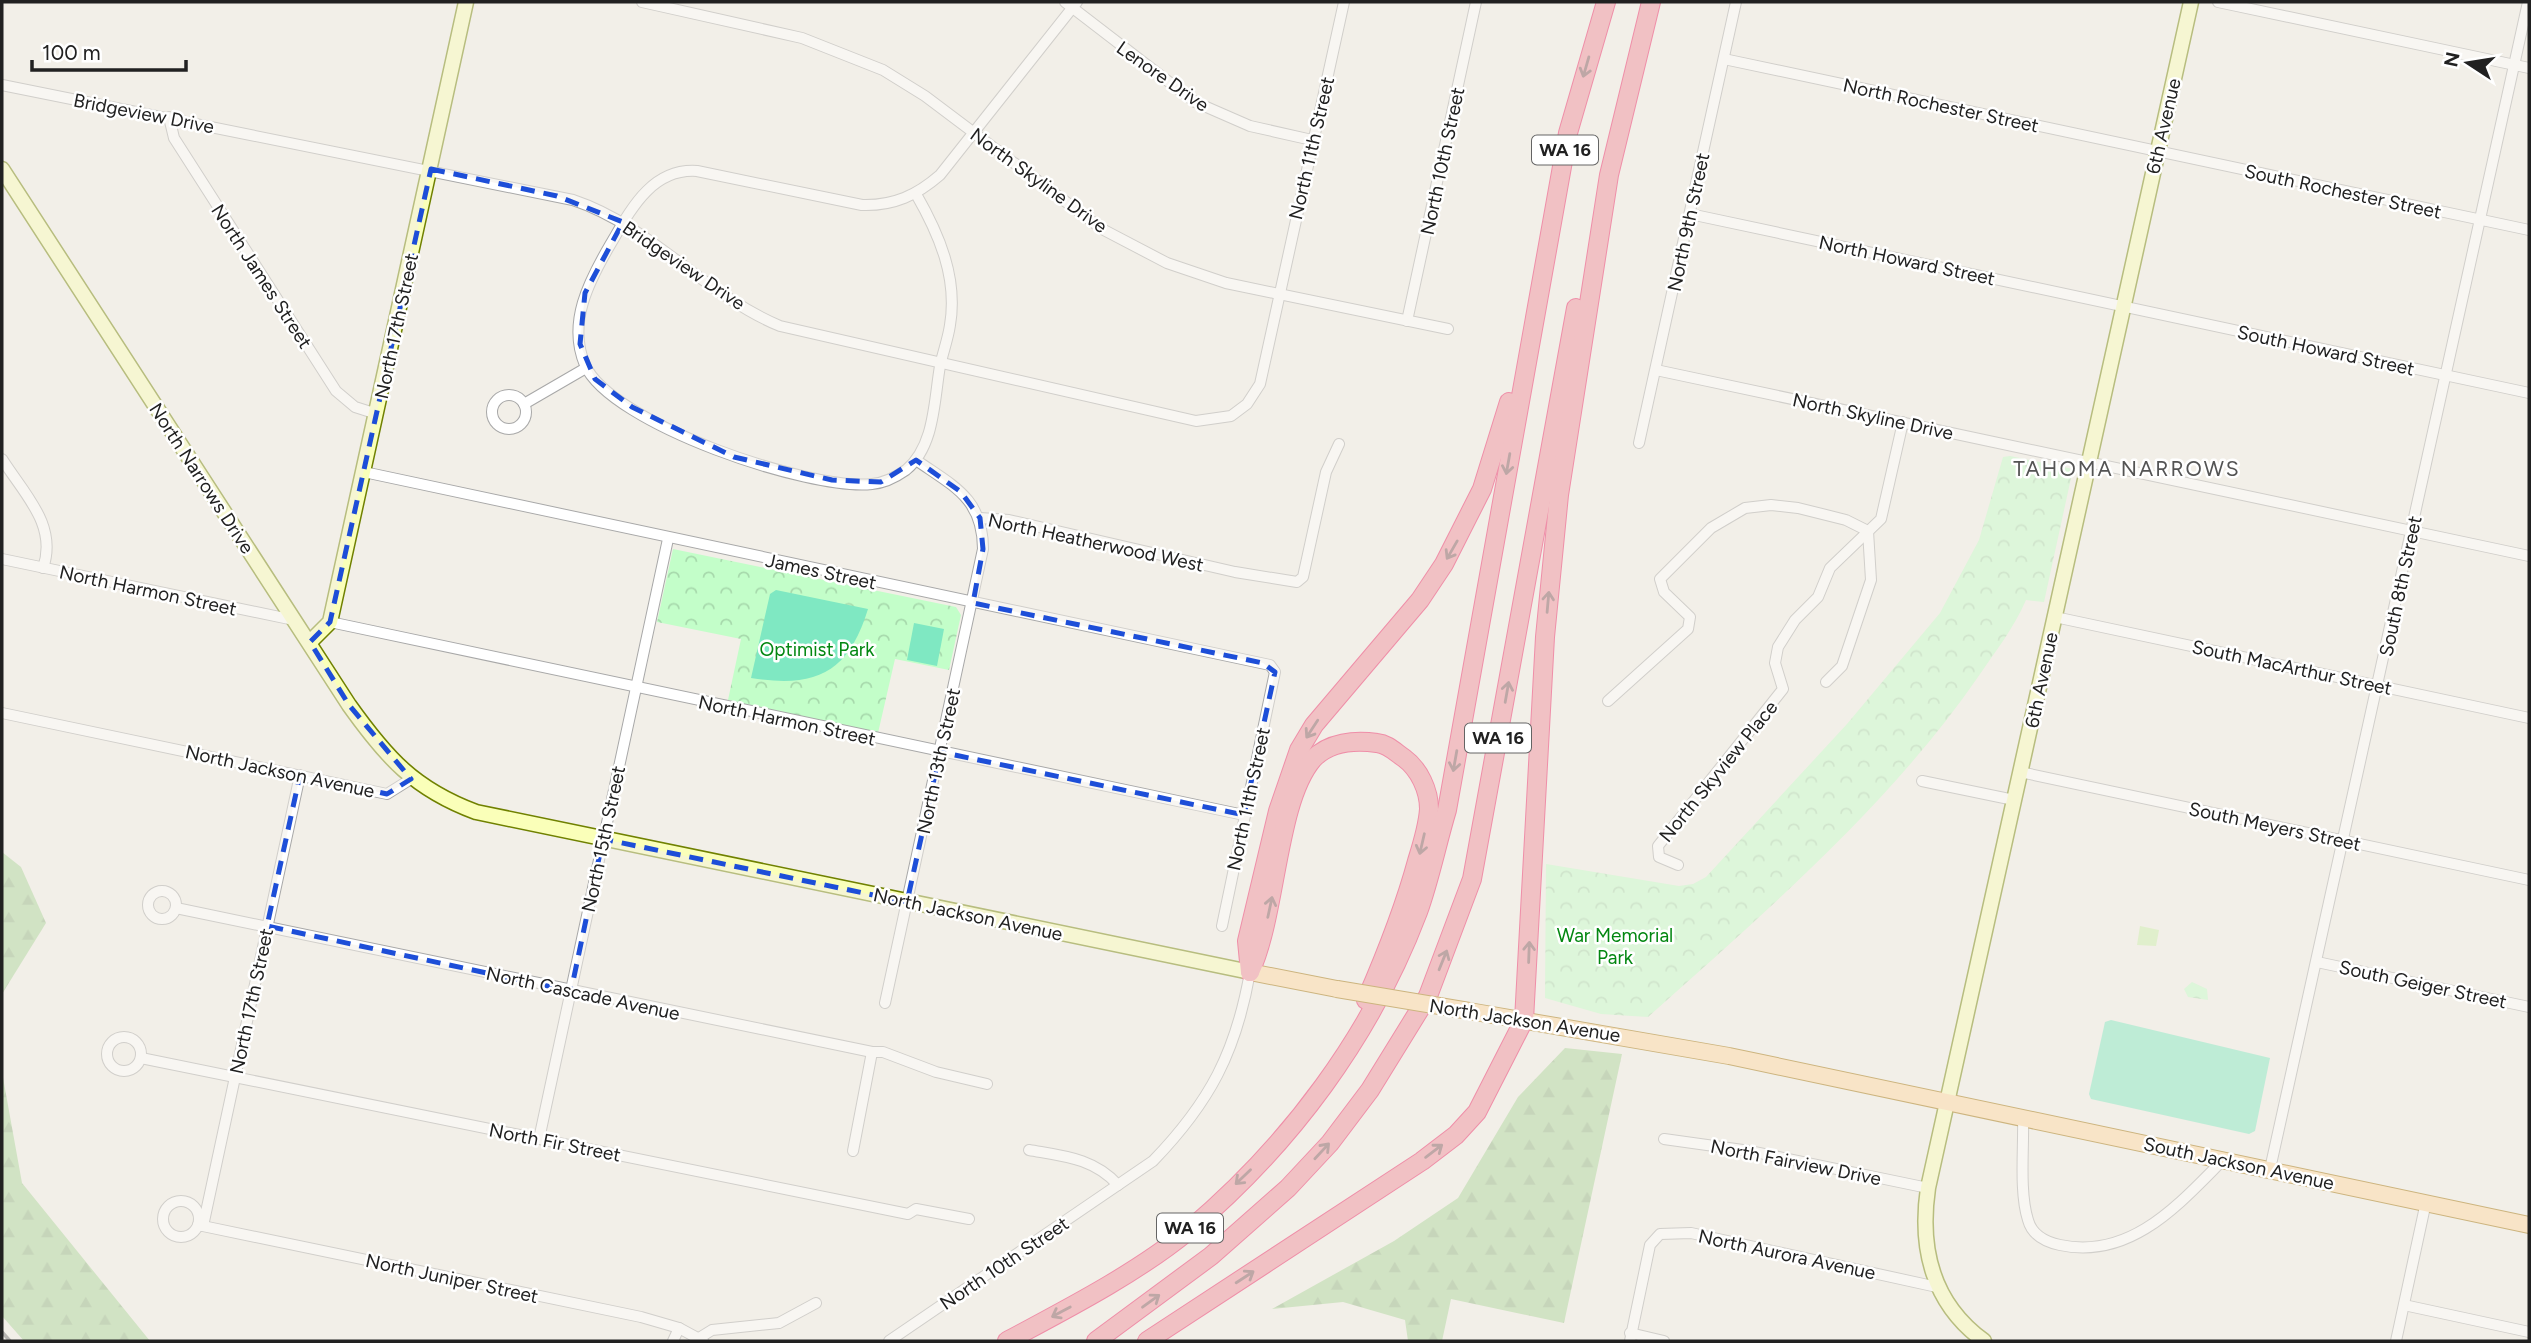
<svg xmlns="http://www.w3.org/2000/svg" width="2531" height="1343" font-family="Figtree,sans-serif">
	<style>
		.forest { fill: url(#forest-firs) }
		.park { fill: url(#park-crowns) }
		.garden { fill: #cbf0aa }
		.pitch { fill: #7fe8c2 }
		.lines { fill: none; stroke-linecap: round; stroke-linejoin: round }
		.street-casing { stroke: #a8a8a8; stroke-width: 12 }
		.secondary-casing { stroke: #708100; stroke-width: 17 }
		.primary-casing { stroke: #9f6e00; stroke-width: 18 }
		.highway-casing { stroke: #eb1a5c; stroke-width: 20 }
		.street { stroke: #fff; stroke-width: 10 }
		.secondary { stroke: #faffb9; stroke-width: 14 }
		.primary { stroke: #ffd8a0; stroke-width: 16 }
		.highway { stroke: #ef8a9a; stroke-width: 18 }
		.rail { stroke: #6f6f6f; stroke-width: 3.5; stroke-dasharray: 14 14; stroke-linecap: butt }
		.primary-bridge-casing { stroke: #9f6e00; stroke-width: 18; stroke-linecap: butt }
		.primary-bridge { stroke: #ffd8a0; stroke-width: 16 }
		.oneway { stroke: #7e5057 }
		.marked { fill: none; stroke: #1d4ed8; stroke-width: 5; stroke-dasharray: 14 9; stroke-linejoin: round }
		.labels { text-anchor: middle; stroke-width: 5; stroke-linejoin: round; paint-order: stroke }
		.shield { fill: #fff; stroke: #646464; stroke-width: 2 }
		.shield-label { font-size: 18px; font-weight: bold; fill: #212121 }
		.street-label { font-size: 19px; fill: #212121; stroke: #fff }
		.park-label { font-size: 19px; fill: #038711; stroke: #fff }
		.neighbourhood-label { font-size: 21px; letter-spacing: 2px; fill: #545454; stroke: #fff }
	</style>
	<defs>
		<pattern id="forest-firs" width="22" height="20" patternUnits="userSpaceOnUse" patternTransform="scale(1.75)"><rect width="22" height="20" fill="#a9d599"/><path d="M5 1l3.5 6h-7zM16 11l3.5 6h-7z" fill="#91b784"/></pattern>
		<pattern id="park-crowns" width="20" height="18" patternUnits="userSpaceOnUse" patternTransform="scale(1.75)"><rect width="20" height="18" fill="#c3fec9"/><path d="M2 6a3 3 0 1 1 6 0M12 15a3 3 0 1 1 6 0" fill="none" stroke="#a7d9ac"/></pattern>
	</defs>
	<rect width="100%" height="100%" fill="#f2efe8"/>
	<g class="forest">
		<path d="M2 852 21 867 46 923 2 994Z"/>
		<path d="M1565 1048 1622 1054 1564 1323 1451 1299 1442 1341H1408L1405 1320 1343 1302 1272 1309 1394 1241 1458 1198 1518 1097Z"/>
		<path d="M2 1072 22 1183 150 1341H24L2 1316Z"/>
	</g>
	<g class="park">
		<path d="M2010 456 2073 469 2044 602 2026 600C2014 628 1995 652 1978 677 1888 807 1765 912 1648 1017L1601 1014 1545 998 1546 864 1679 886 1693 884 1706 877 1847 724 1940 613 1979 540 2003 457Z"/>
		<path d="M673 549 956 607 961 615 949 670 895 659 878 733 728 700 741 639 657 622Z"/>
		<path d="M2192 982 2207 989 2208 1000 2188 997 2184 989Z"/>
	</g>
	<path class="garden" d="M2140 926 2159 930 2156 946 2137 945Z"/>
	<g class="pitch">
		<path d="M776 590 868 609C848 674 815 688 751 678L770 594Z"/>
		<path d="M914 623 944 629 937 666 907 660Z"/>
		<path d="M2111 1020 2270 1058 2255 1131 2249 1134 2091 1099 2089 1094 2105 1022Z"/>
	</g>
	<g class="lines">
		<defs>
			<g id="street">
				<path d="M642 2 802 38 883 70 925 96 1102 229 1167 263 1226 283 1448 329"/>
				<path d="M1065 2 1195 102 1250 126 1312 140"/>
				<path d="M2218 2 2529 68"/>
				<path d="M1724 59 2529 230"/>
				<path d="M2 85 573 200C651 226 705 295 780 326L1196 421 1231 416 1247 404 1260 384 1344 2"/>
				<path d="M169 117 174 138 336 391 355 407 377 414"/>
				<path d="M916 194C939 234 958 278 950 325 948 339 943 352 940 366 934 400 935 446 906 470 896 477 885 483 872 484 810 491 611 424 585 365 567 323 589 281 610 245 630 211 651 168 697 171L862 205C894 206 917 195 940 175L1077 2"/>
				<path d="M1690 214 2529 393"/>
				<path d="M1407 321 1476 2"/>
				<path d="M1656 370 2529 556"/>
				<circle cx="509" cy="412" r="17"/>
				<path d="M524 404 586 368"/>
				<path d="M1639 443 1736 2"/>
				<path d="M2 459C24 494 58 525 43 568"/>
				<path d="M364 472 1270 665 1275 672 1222 926"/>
				<path d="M980 518 1009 520 1235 572 1297 582 1303 577 1326 472 1339 444"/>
				<path d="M2 559 294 620"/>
				<path d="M2055 617 2529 718"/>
				<path d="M330 622 1244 815"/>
				<path d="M1826 682 1842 666 1871 580 1868 531"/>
				<path d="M1608 701 1688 629 1690 617 1664 592 1660 579 1711 528 1745 508 1771 505 1798 508 1846 520 1868 531"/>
				<path d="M2 713 387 794 411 779"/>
				<path d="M2020 772 2529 880"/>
				<path d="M1922 781 2014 800"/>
				<path d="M1678 865 1659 857 1658 846 1783 689 1775 663 1778 647 1795 620 1818 597 1830 568 1881 519 1903 422"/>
				<circle cx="162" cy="905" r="14"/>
				<path d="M176 908 872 1052H883L936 1072 987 1084"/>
				<path d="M2317 962 2529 1007"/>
				<path d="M885 1003 983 549C983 498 953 486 916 460"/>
				<circle cx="124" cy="1054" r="17"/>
				<path d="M141 1058 908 1214 916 1209 969 1219"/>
				<path d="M2023 1118C2024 1147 2019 1192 2028 1220 2032 1235 2046 1242 2060 1245 2131 1260 2179 1204 2223 1160"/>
				<path d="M539 1139 668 539"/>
				<path d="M1664 1139 1750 1151 1928 1188"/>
				<path d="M1029 1150C1063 1156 1094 1158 1118 1185"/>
				<path d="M853 1151 872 1052"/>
				<path d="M2270 1169 2528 2"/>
				<circle cx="181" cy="1219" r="18"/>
				<path d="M198 1225 641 1317 679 1328 703 1341"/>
				<path d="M203 1226 300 775"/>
				<path d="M2404 1305 2529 1332"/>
				<path d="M1630 1333 1664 1341"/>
				<path d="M699 1338 712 1330 779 1323 816 1303"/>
				<path d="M673 1341 679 1328"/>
				<path d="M889 1341 1153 1161C1210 1102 1236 1052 1250 972"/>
				<path d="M1630 1341 1650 1245 1660 1234 1691 1233 1937 1287"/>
				<path d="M2396 1341 2426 1202"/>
			</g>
			<g id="secondary">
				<path d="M2 169 349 705C386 757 414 789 476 812L1250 972"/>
				<path d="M310 642 330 622 466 2"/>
				<path d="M1984 1341C1933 1304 1919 1249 1928 1188L2191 2"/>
			</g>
			<g id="primary">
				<path d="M1250 972 1337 989"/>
				<path d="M1469 1011 1729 1056 2529 1225"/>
			</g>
			<g id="highway">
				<path d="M1250 972 1247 941 1278 811 1299 750 1314 725 1420 600 1444 564 1482 489 1509 402"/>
				<path d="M1250 972C1277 914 1276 802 1313 759 1329 742 1355 740 1377 743 1388 744 1395 752 1404 758 1419 769 1429 790 1429 809 1428 826 1422 845 1417 861 1404 909 1386 954 1366 1000"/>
				<path d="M1007 1341C1065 1310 1137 1273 1188 1231 1290 1145 1371 1036 1418 912 1430 879 1437 843 1447 810L1568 133 1606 2"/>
				<path d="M1096 1341 1211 1256 1288 1188 1330 1143 1370 1090 1428 996 1472 879 1576 308"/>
				<path d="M1147 1341 1422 1161 1456 1135 1477 1112 1524 1020 1545 637 1559 495 1609 175 1651 2"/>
			</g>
		</defs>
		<use href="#street" class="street-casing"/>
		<use href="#secondary" class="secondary-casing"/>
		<use href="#primary" class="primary-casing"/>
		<use href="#highway" class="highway-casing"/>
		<use href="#street" class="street"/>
		<use href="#secondary" class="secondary"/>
		<use href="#primary" class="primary"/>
		<use href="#highway" class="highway"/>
		<path class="rail" d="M2 1332 10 1341"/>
		<defs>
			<path id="primary-bridge" d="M1337 989 1469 1011"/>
		</defs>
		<use href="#primary-bridge" class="primary-bridge-casing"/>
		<use href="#primary-bridge" class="primary-bridge"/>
	</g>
	<defs><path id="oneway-shaft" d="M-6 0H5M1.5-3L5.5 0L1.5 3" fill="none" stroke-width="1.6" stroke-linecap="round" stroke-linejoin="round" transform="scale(1.75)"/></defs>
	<g class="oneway">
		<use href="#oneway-shaft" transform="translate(1586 67) rotate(106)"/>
		<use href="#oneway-shaft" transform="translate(1508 464) rotate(100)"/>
		<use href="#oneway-shaft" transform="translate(1452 550) rotate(120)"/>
		<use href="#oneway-shaft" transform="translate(1548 602) rotate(-85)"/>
		<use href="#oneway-shaft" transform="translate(1507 692) rotate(-80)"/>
		<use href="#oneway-shaft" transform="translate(1312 729) rotate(123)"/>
		<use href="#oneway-shaft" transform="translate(1455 761) rotate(100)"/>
		<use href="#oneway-shaft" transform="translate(1422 844) rotate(103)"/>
		<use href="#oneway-shaft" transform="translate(1270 907) rotate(-78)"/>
		<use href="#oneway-shaft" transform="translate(1529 952) rotate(-88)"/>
		<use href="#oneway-shaft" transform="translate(1443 960) rotate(-68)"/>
		<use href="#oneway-shaft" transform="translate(1322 1151) rotate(-47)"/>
		<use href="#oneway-shaft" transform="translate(1434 1151) rotate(-37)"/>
		<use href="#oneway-shaft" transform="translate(1243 1177) rotate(136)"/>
		<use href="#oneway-shaft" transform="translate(1245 1277) rotate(-33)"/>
		<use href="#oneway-shaft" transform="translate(1151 1301) rotate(-36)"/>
		<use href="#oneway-shaft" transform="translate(1061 1312) rotate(152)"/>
	</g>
	<path d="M0 0H2531V1343H0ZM431 169 557 196 623 222 585 293 580 344 595 379 632 407 734 457 832 480 881 482 916 460 961 492 980 518 983 549 973 603 1263 663 1275 672 1244 815 940 752 907 902 603 839 571 991 267 926 300 775 387 794 411 779 349 705 310 642 330 622Z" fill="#f2efe8" fill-opacity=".55" fill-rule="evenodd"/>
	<path class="marked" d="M431 169 557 196 623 222 585 293 580 344 595 379 632 407 734 457 832 480 881 482 916 460 961 492 980 518 983 549 973 603 1263 663 1275 672 1244 815 940 752 907 902 603 839 571 991 267 926 300 775 387 794 411 779 349 705 310 642 330 622Z"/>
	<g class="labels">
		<g class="shield">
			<rect x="1532" y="135.5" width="66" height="29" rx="5"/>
			<rect x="1465" y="723.5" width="66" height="29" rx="5"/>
			<rect x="1157" y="1213.5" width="66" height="29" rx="5"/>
		</g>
		<g class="shield-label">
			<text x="1565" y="156">WA 16</text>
			<text x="1498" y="744">WA 16</text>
			<text x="1190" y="1234">WA 16</text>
		</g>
		<g class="street-label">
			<text transform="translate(1163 76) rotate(35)" y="7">Lenore Drive</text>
			<text transform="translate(1941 105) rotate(12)" y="7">North Rochester Street</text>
			<text transform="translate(144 113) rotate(11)" y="7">Bridgeview Drive</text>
			<text transform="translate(2163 126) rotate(-77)" y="7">6th Avenue</text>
			<text transform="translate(1311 148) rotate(-77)" y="7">North 11th Street</text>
			<text transform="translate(1442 161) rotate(-78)" y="7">North 10th Street</text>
			<text transform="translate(1039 180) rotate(36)" y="7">North Skyline Drive</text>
			<text transform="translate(2343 191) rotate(12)" y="7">South Rochester Street</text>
			<text transform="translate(1688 222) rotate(-78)" y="7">North 9th Street</text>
			<text transform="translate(1907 260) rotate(12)" y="7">North Howard Street</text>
			<text transform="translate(684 265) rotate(34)" y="7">Bridgeview Drive</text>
			<text transform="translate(262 276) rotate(57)" y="7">North James Street</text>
			<text transform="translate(396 326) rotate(-78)" y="7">North 17th Street</text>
			<text transform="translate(2326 350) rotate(12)" y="7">South Howard Street</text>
			<text transform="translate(1873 416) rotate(12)" y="7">North Skyline Drive</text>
			<text transform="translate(202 478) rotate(57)" y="7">North Narrows Drive</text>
			<text transform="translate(1096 542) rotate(12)" y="7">North Heatherwood West</text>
			<text transform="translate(821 571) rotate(12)" y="7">James Street</text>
			<text transform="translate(2400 586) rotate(-78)" y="7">South 8th Street</text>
			<text transform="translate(148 590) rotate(12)" y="7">North Harmon Street</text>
			<text transform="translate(2292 667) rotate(12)" y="7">South MacArthur Street</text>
			<text transform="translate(2041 680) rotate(-78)" y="7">6th Avenue</text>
			<text transform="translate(787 720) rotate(12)" y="7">North Harmon Street</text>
			<text transform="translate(938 761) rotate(-78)" y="7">North 13th Street</text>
			<text transform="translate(280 771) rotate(12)" y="7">North Jackson Avenue</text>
			<text transform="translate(1718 771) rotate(-51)" y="7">North Skyview Place</text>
			<text transform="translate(1248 799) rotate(-78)" y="7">North 11th Street</text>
			<text transform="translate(2275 826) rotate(12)" y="7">South Meyers Street</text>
			<text transform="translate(603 839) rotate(-78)" y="7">North 15th Street</text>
			<text transform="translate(968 914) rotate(12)" y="7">North Jackson Avenue</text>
			<text transform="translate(2423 984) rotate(12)" y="7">South Geiger Street</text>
			<text transform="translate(583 993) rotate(12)" y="7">North Cascade Avenue</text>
			<text transform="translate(251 1001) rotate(-78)" y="7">North 17th Street</text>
			<text transform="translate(1525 1020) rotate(9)" y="7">North Jackson Avenue</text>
			<text transform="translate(555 1142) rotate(11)" y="7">North Fir Street</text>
			<text transform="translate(1796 1162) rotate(11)" y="7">North Fairview Drive</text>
			<text transform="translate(2239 1163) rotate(12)" y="7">South Jackson Avenue</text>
			<text transform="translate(1787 1254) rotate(12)" y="7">North Aurora Avenue</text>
			<text transform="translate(1004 1263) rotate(-34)" y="7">North 10th Street</text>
			<text transform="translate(452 1278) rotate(12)" y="7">North Juniper Street</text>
		</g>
		<g class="park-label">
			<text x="817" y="656">Optimist Park</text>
			<text x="1615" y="942">War Memorial<tspan x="1615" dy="22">Park</tspan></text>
		</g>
		<g class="neighbourhood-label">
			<text x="2127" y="476">TAHOMA NARROWS</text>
		</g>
	</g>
	<rect width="2531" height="1343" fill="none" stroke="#212121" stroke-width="7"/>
	<g transform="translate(2468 63) rotate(282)" stroke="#ffffff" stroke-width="5" paint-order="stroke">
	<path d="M0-5L12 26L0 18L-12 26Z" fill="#212121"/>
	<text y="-10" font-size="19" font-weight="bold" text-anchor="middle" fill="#212121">N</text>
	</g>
	<path d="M32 60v10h154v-10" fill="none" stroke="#212121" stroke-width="3.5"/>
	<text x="42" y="60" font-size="21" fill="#212121" stroke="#ffffff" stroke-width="5" paint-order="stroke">100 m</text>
</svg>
